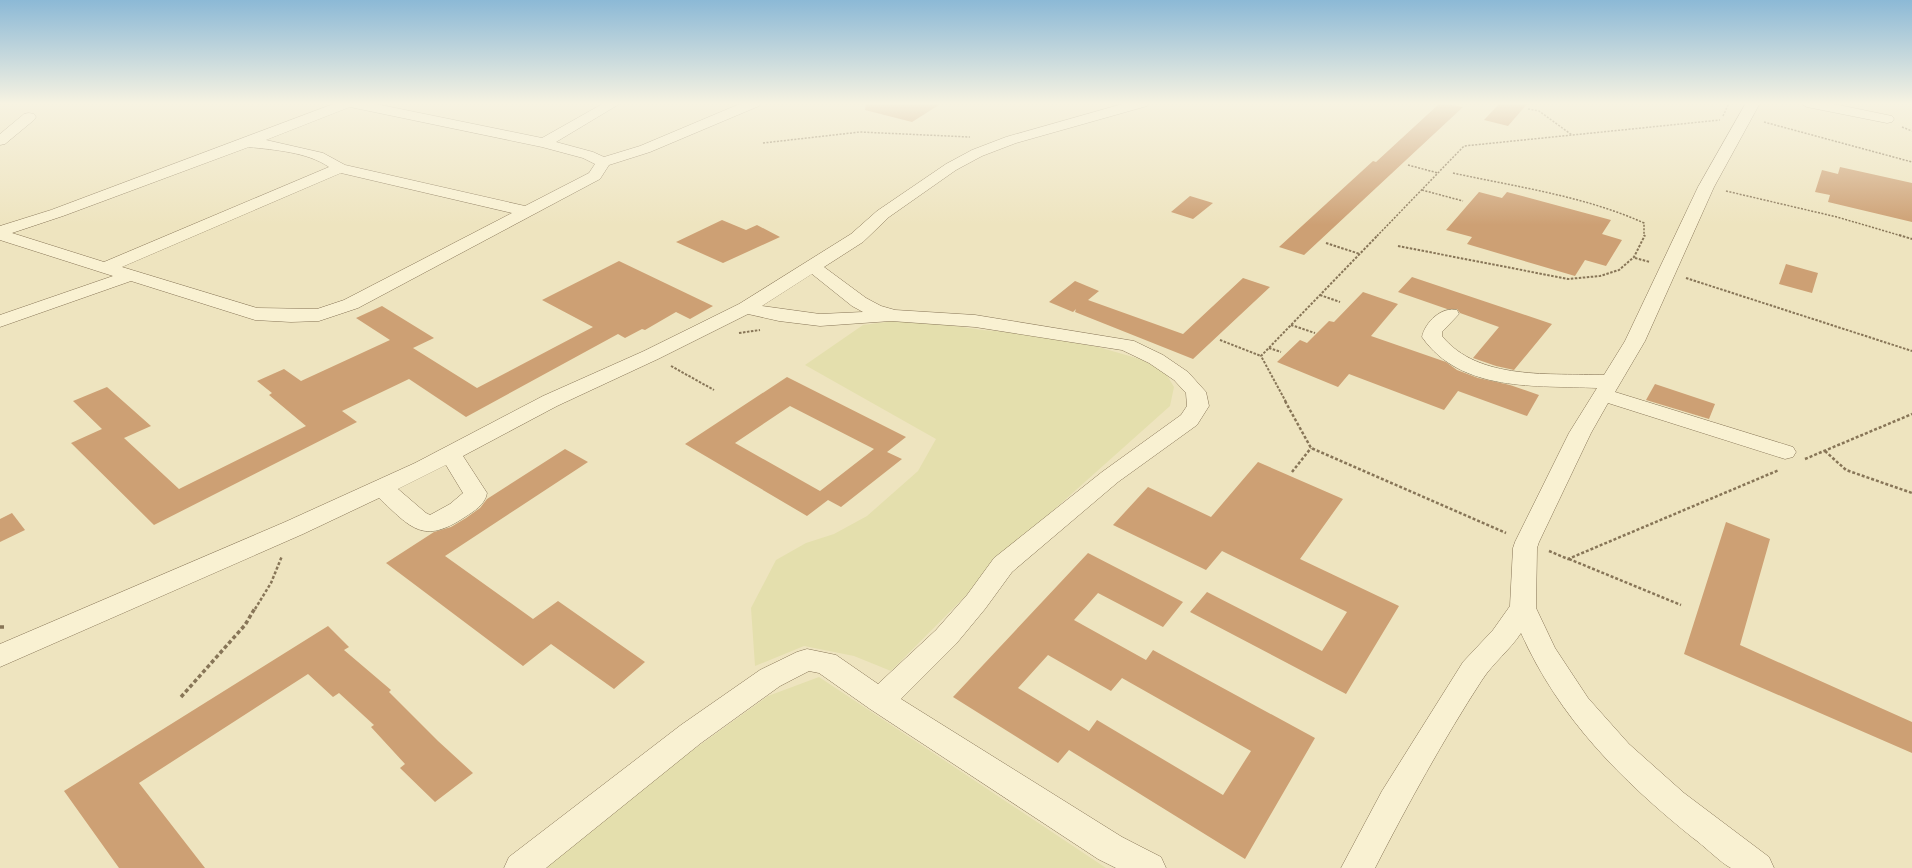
<svg xmlns="http://www.w3.org/2000/svg" width="1912" height="868" font-family="Literata,serif">
	<style>
		.farmland { fill: #e4dfad }
		.building { fill: #cda074; fill-rule: evenodd }
		.lines { fill: none; stroke-linecap: round; stroke-linejoin: round }
		.minor-casing { stroke: #877557; stroke-width: 1 }
		.path-far3 { stroke: #877557; stroke-width: 1.5; stroke-dasharray: 2 1.5; stroke-linecap: butt }
		.path-far2 { stroke: #877557; stroke-width: 2; stroke-dasharray: 2.5 1.5; stroke-linecap: butt }
		.path-far1 { stroke: #877557; stroke-width: 2.5; stroke-dasharray: 3 2; stroke-linecap: butt }
		.path { stroke: #877557; stroke-width: 3.5; stroke-dasharray: 4 2.5; stroke-linecap: butt }
		.minor { fill: #f9f1d2; fill-rule: evenodd }
	</style>
	<rect width="100%" height="100%" fill="#eee4bf"/>
	<g class="farmland">
		<path d="M894 321H921L982 330 1022 333 1098 347 1140 359 1165 372 1174 387 1170 406 1030 531 891 671 854 656 804 646 755 666 751 608 776 560 806 543 834 534 867 516 918 471 936 439 805 365 863 325Z"/>
		<path d="M819 677 1106 868H545L679 760 768 696Z"/>
	</g>
	<g class="building">
		<path d="M866 103H942L912 122 865 110Z"/>
		<path d="M1440 103 1463 107 1304 255 1279 247 1373 161 1376 162Z"/>
		<path d="M1500 103H1528L1508 126 1484 120Z"/>
		<path d="M1840 167 1912 183V222L1828 202 1830 195 1815 192 1822 170 1838 174Z"/>
		<path d="M1479 192 1502 198 1507 192 1611 220 1602 234 1622 240 1606 266 1585 260 1575 276 1467 244 1472 237 1446 230Z"/>
		<path d="M1190 196 1213 203 1193 219 1171 212Z"/>
		<path d="M722 220 746 230 757 225 780 237 723 263 676 242Z"/>
		<path d="M619 261 713 306 690 319 676 312 645 330 642 329 625 338 618 334 466 417 409 379 342 411 357 422 154 525 71 443 102 429 73 401 107 387 151 426 124 438 179 489 306 426 269 395 272 393 257 381 284 369 301 381 390 340 356 318 382 306 434 338 413 348 477 388 593 327 542 300Z"/>
		<path d="M1786 264 1818 273 1812 293 1779 284Z"/>
		<path d="M1412 277 1552 324 1514 370 1496 366 1473 358 1499 327 1460 313 1457 309H1447L1398 292Z"/>
		<path d="M1243 278 1270 287 1193 359 1075 312 1076 309 1073 312 1049 302 1075 281 1099 291 1088 300 1183 334Z"/>
		<path d="M1363 292 1398 304 1371 336 1446 362 1457 370 1478 378 1510 385 1539 395 1527 416 1458 391 1444 410 1349 374 1338 387 1277 362 1300 340 1307 343 1329 321 1334 322Z"/>
		<path d="M787 377 906 437 887 452 902 459 841 507 828 500 807 516 685 444ZM790 406 874 449 820 491 735 443Z"/>
		<path d="M1655 384 1715 404 1709 419 1646 400Z"/>
		<path d="M565 449 588 462 445 556 533 619 558 601 645 662 614 689 551 644 523 666 386 563 434 532 451 527 466 518 480 508 487 499Z"/>
		<path d="M1258 462 1343 499 1300 559 1399 606 1346 694 1190 612 1207 592 1322 651 1347 612 1222 551 1206 570 1113 525 1148 487 1211 517Z"/>
		<path d="M12 513 25 530 0 542V519Z"/>
		<path d="M1726 522 1770 539 1740 645 1912 722V753L1684 654Z"/>
		<path d="M1088 553 1183 602 1163 627 1098 593 1074 620 1146 660 1153 650 1315 738 1245 859 1069 750 1058 763 953 697ZM1048 655 1111 691 1122 678 1251 751 1223 795 1097 720 1089 731 1018 688Z"/>
		<path d="M328 626 349 647 344 650 391 690 389 692 438 741 473 773 435 802 400 768 405 764 371 727 374 725 339 693 333 697 308 674 139 783 205 868H119L64 791Z"/>
	</g>
	<g class="lines">
		<defs>
			<g id="minor">
				<path d="M336 103H371L542 138 604 103H621L556 142 593 152 604 157 640 146 742 103H761L759 106 650 152 609 165 600 179 358 308 319 321 291 322 255 320 131 281 0 327V315L113 276 0 240V226L51 210ZM350 107 542 147 583 158 595 164 589 173 525 206 345 165 323 153 266 140ZM249 147C275 150 307 152 329 167L104 262 12 233 63 216ZM341 173 512 213 344 300 317 309 257 308 122 267Z"/>
				<path d="M1126 103H1149L1147 106 1016 143 982 156 956 170 889 217 863 242 824 267 866 298 881 306 895 310 975 315 1134 341 1163 355 1188 372 1206 392 1209 406 1197 425 1118 482 1012 572 985 609 956 644 901 699 1122 837 1161 857 1166 868H1116L1098 859 870 709 819 673 809 671 780 686 701 743 546 868H504L509 857 681 725 760 670 797 652 807 649 836 655 878 684 936 630 967 595 994 558 1102 472 1181 415 1187 406 1186 393 1174 380 1149 363 1122 350 975 327 891 321 820 326 779 321 748 314 658 359 557 406 463 456 487 493C485 505 474 511 465 517 423 545 411 528 379 498L303 534 0 667V644L285 522 415 463 543 396 644 351 739 304 851 234 877 211 946 164 972 150 1006 137ZM812 274 852 306 863 312 820 314 762 306ZM446 465 463 493 450 504 430 515 426 513 398 489Z"/>
				<path d="M1746 103H1760L1714 187 1645 341 1615 392 1793 447 1796 452 1793 457 1785 459 1608 403 1591 433 1539 542 1537 548 1536 608 1555 648 1588 698 1629 744 1684 793 1769 857 1774 868C1765 868 1738 868 1731 868 1722 864 1702 844 1693 838 1621 780 1559 718 1521 633 1510 650 1493 663 1482 680 1443 740 1408 804 1375 868H1341L1382 791 1463 662 1493 630 1510 606 1513 548 1515 542 1569 433 1597 388C1537 385 1461 393 1422 337 1425 322 1442 306 1457 310L1459 314 1442 332V336C1478 381 1552 373 1604 375L1625 341 1698 187Z"/>
				<path d="M1800 103H1829L1887 115 1892 116 1894 119 1892 122 1887 123 1807 107Z"/>
				<path d="M29 113 34 114 36 117 34 120 5 144 0 145V134L24 114Z"/>
			</g>
		</defs>
		<use href="#minor" class="minor-casing"/>
		<g class="path-far3">
			<path d="M1528 109 1539 111 1572 135"/>
			<path d="M1723 116 1729 103"/>
			<path d="M1764 122 1912 162"/>
			<path d="M1902 127 1912 131"/>
			<path d="M763 143 860 132 970 137"/>
			<path d="M1408 165 1438 173"/>
			<path d="M1453 173C1517 187 1584 196 1644 223V236"/>
			<path d="M1422 190 1463 201"/>
			<path d="M1726 191 1837 217 1902 236"/>
			<path d="M1377 236 1464 146 1720 120"/>
		</g>
		<g class="path-far2">
			<path d="M1899 235 1912 239"/>
			<path d="M1326 243 1360 254"/>
			<path d="M1398 246 1568 279 1600 276 1619 270 1634 257 1645 235"/>
			<path d="M1635 258 1650 262"/>
			<path d="M1686 278 1912 351"/>
			<path d="M1320 295 1340 302"/>
			<path d="M1291 325 1315 333"/>
			<path d="M739 333 760 330"/>
			<path d="M1220 340 1261 356"/>
			<path d="M1269 348 1281 352"/>
			<path d="M671 366 714 390"/>
			<path d="M1286 402 1261 356 1378 235"/>
		</g>
		<g class="path-far1">
			<path d="M1285 401 1311 448 1506 533"/>
			<path d="M1825 451 1846 470 1912 493"/>
			<path d="M1805 459 1912 414"/>
			<path d="M1292 472 1311 448"/>
			<path d="M1549 551 1568 559 1779 470"/>
			<path d="M1569 559 1681 605"/>
			<path d="M255 609 271 583 282 556"/>
		</g>
		<g class="path">
			<path d="M0 627H6"/>
			<path d="M181 697 245 625 255 608"/>
		</g>
		<use href="#minor" class="minor"/>
	</g>
	<linearGradient id="sky" x2="0" y2="1"><stop stop-color="#8cb9d6"/><stop offset="0.46" stop-color="#f7f3e2"/><stop offset="1" stop-color="#f7f3e2" stop-opacity="0"/></linearGradient>
	<rect width="1912" height="225" fill="url(#sky)"/>
</svg>
